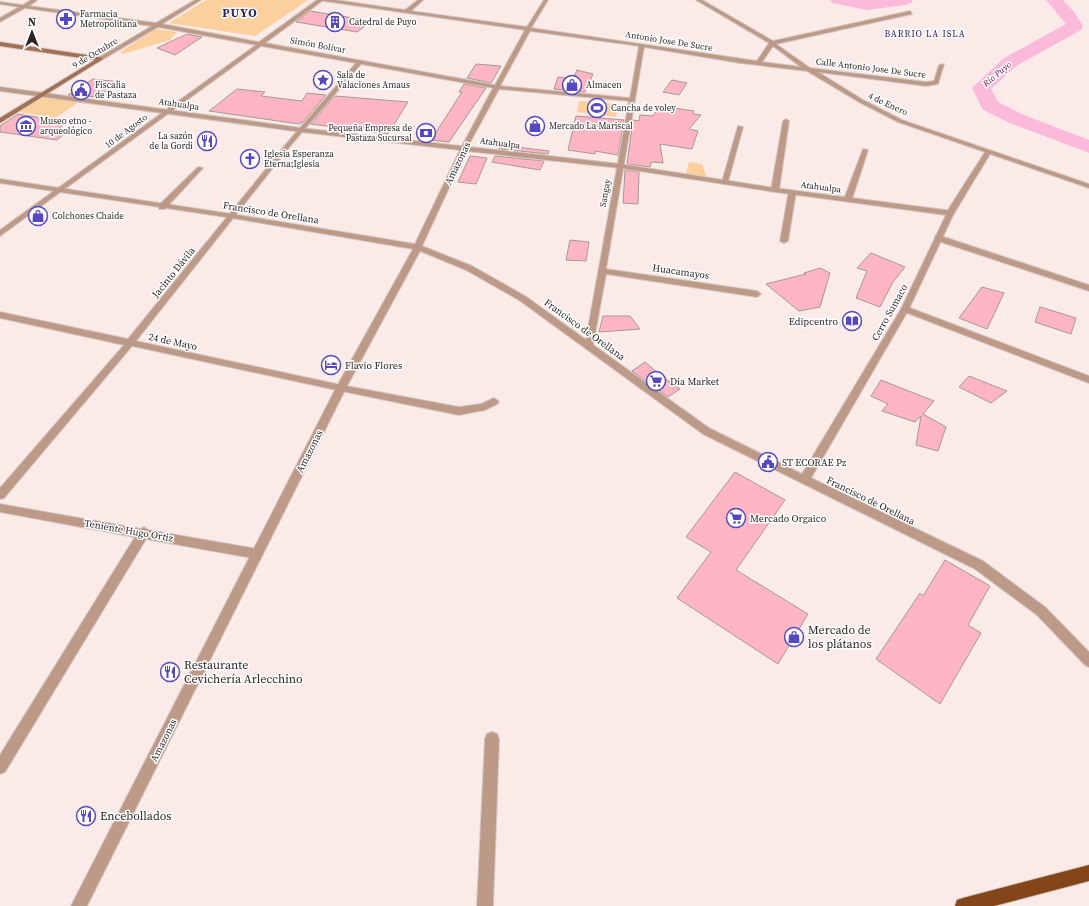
<svg xmlns="http://www.w3.org/2000/svg" width="1089" height="906" font-family="'Source Serif 4',serif">
	<style>
		.green { fill: #fbd09d }
		.lines { fill: none; stroke-linecap: round; stroke-linejoin: round }
		.river { fill: #fbb9dc; fill-rule: evenodd }
		.building { fill: #ffb5c2; stroke: #a49799 }
		.minor-casing { stroke: #d5c8c5; stroke-width: 2 }
		.tertiary-casing { stroke: #d5c8c5; stroke-width: 2 }
		.secondary-casing { stroke: #d5c8c5; stroke-width: 2 }
		.trunk-casing { stroke: #d5c8c5; stroke-width: 2 }
		.minor { fill: #bd9a87; fill-rule: evenodd }
		.tertiary { fill: #bd9a87; fill-rule: evenodd }
		.secondary { fill: #a27155; fill-rule: evenodd }
		.trunk { fill: #844619; fill-rule: evenodd }
		.labels { text-anchor: middle; stroke-width: 3; stroke-linejoin: round; paint-order: stroke }
		.far-poi-label { font-size: 9px; fill: #2c2625; stroke: #fff; text-anchor: start }
		.far-neighbourhood-label { font-size: 9px; letter-spacing: 1px; fill: #2a2560; stroke: #fff }
		.far-street-label { font-size: 9px; fill: #2c2625; stroke: #fff }
		.far-water-label { font-size: 9px; font-style: italic; fill: #690949; stroke: #fff }
		.street-label { font-size: 10px; fill: #2c2625; stroke: #fff }
		.poi-label { font-size: 10px; fill: #2c2625; stroke: #fff; text-anchor: start }
		.far-district-label { font-size: 12px; font-weight: bold; letter-spacing: 1px; fill: #2a2560; stroke: #fff }
		.near-poi-label { font-size: 12px; fill: #2c2625; stroke: #fff; text-anchor: start }
	</style>
	<rect width="100%" height="100%" fill="#faebe8"/>
	<g class="green">
		<path d="M206 0H308L255 36 169 23Z"/>
		<path d="M156 29 177 32 170 40 123 54 120 52Z"/>
		<path d="M44 96 79 102 55 118 19 112Z"/>
		<path d="M579 101 618 104 616 117 577 112Z"/>
		<path d="M689 162 702 164 707 178 686 174Z"/>
	</g>
	<g class="lines">
		<g class="river">
			<path d="M830 0H913L911 3 905 5 867 10 832 3Z"/>
			<path d="M1046 0H1063L1074 12 1083 26 1081 30 1016 66 991 89 998 102 1024 115 1089 140V153L1010 123 983 110 972 88 1004 58 1066 24Z"/>
		</g>
	</g>
	<g class="building">
		<path d="M310 11 372 21 357 32 296 22Z"/>
		<path d="M187 34 202 37 175 55 157 48Z"/>
		<path d="M476 64 501 66 491 83 467 78Z"/>
		<path d="M577 70 593 74 585 92 554 89 558 77 573 79Z"/>
		<path d="M93 79 120 82 97 97 68 95Z"/>
		<path d="M672 80 687 83 679 95 663 92Z"/>
		<path d="M464 84 486 88 449 142 431 140 462 92H459Z"/>
		<path d="M237 89 265 92 261 96 302 101 307 93 326 95 303 122 299 124 209 111Z"/>
		<path d="M335 96 408 102 388 134 311 124Z"/>
		<path d="M660 106 694 111 693 114 701 115 689 129 698 131 692 149 660 144 663 163 651 162 650 167 627 164 633 120 639 121 640 115 653 116Z"/>
		<path d="M18 114 54 120 50 122 63 124 60 128 69 130 57 140 0 132V126Z"/>
		<path d="M576 116 624 120 618 155 595 151V154L568 150Z"/>
		<path d="M500 145 549 151 548 154 499 149Z"/>
		<path d="M470 156 487 158 476 184 458 182Z"/>
		<path d="M495 156 544 161 540 170 492 162Z"/>
		<path d="M625 170 639 172 638 204 623 203Z"/>
		<path d="M570 240 589 242 586 261 566 260Z"/>
		<path d="M871 253 905 267 893 282 880 307 856 298 867 271 857 268Z"/>
		<path d="M820 268 830 273 820 307 799 311 766 284 806 274 804 273Z"/>
		<path d="M982 287 1004 293 987 329 959 318Z"/>
		<path d="M1040 307 1076 318 1071 334 1035 322Z"/>
		<path d="M603 316H630L640 329 599 332Z"/>
		<path d="M645 362 659 374 680 389 668 397 632 371Z"/>
		<path d="M969 376 1007 391 991 403 959 387Z"/>
		<path d="M881 380 934 401 923 414 946 427 938 451 916 445 921 416 915 422 882 411 888 404 871 396Z"/>
		<path d="M735 472 785 500 736 570 808 614 778 664 677 598 711 552 686 537Z"/>
		<path d="M945 560 990 586 968 625 981 633 940 704 876 659 920 593 923 596Z"/>
	</g>
	<g class="lines">
		<defs>
			<g id="minor">
				<path d="M31 0H37L29 6 156 23 195 0H201L162 24 259 42 317 0H335L405 10 418 0H423L411 11 527 27 544 0H548L531 28 757 61 769 43 696 0H702L773 41 910 11 912 14 776 44 810 68 926 82 934 81 939 65 944 64 938 84 926 86 818 72 863 100 902 120 1089 184V188L990 154 953 215H947L946 213 985 152 898 122 859 102 807 71 740 63 644 47 606 269 757 291 761 294 757 297 606 274 593 345 589 348 585 345 629 101 499 89 467 148 464 150 461 148 493 88 361 64 291 145 136 341 341 385 459 407 481 404 494 398 497 400 499 402 497 404 485 410 459 415 341 391 132 346 4 498 0 499V488L124 345 0 318V312L128 339 287 143 356 63 261 46 0 236V230L256 45 158 27 100 61 97 59 98 58 152 26 25 8 0 22V18L19 7 0 4V2L23 5ZM322 1H324L525 30 495 85 265 43ZM530 31 639 46 630 98 500 86ZM773 46 801 67 762 62Z"/>
				<path d="M786 119 789 121 779 190 775 192 771 190 783 121Z"/>
				<path d="M738 126 743 127 728 182 725 184 722 182Z"/>
				<path d="M863 149 868 150 852 199 845 201 844 199Z"/>
				<path d="M198 167 203 168 165 209H159V205Z"/>
				<path d="M789 190 796 192 788 241 784 243 780 241Z"/>
				<path d="M935 236H941L1089 285V291L935 240Z"/>
				<path d="M905 306 1089 376V383L902 311 901 309Z"/>
				<path d="M0 504 141 529 144 527 148 530 257 549 261 551 263 554 261 557 257 559 146 539 5 772 0 774V755L135 537 0 512Z"/>
				<path d="M492 732 497 734 499 739 493 906H477L485 739 487 734Z"/>
			</g>
			<path id="tertiary" d="M0 87 301 128 620 164 775 188 953 211 954 213 909 309 811 478 983 561 1045 607 1089 652V667L1085 665 1037 615 975 569 703 434 519 300 466 270 420 251 346 388 87 906H71L336 388 413 249 232 218 0 183V179L232 214 415 244 460 150 301 132 0 91ZM466 151 620 168 775 192 946 215 901 309 802 474 709 428 525 296 472 266 422 246Z"/>
			<path id="secondary" d="M0 42 100 57 103 59 0 123V118L95 60 0 46Z"/>
			<path id="trunk" d="M1089 865V881L994 906H955L957 900 963 898Z"/>
		</defs>
		<use href="#minor" class="minor-casing"/>
		<use href="#tertiary" class="tertiary-casing"/>
		<use href="#secondary" class="secondary-casing"/>
		<use href="#trunk" class="trunk-casing"/>
		<use href="#minor" class="minor"/>
		<use href="#tertiary" class="tertiary"/>
		<use href="#secondary" class="secondary"/>
		<use href="#trunk" class="trunk"/>
	</g>
	<defs>
		<symbol id="pharmacy-ring" viewBox="-11 -11 22 22"><circle r="9.5" fill="#fff" stroke="#5648c0" stroke-width="1.5"/><path d="M-2-6h4v4h4v4h-4v4h-4v-4h-4v-4h4Z" fill="#5648c0"/></symbol>
		<symbol id="building-ring" viewBox="-11 -11 22 22"><circle r="9.5" fill="#fff" stroke="#5648c0" stroke-width="1.5"/><path d="M-4-6H4V6H1V3H-1V6H-4ZM-2.5-4.3h1.7v1.8h-1.7ZM.8-4.3h1.7v1.8H.8ZM-2.5-1h1.7V.8h-1.7ZM.8-1h1.7V.8H.8Z" fill="#5648c0"/></symbol>
		<symbol id="sight-ring" viewBox="-11 -11 22 22"><circle r="9.5" fill="#fff" stroke="#5648c0" stroke-width="1.5"/><path d="M0-6L1.8-2.2L6-1.7L2.9 1.2L3.7 5.4L0 3.3L-3.7 5.4L-2.9 1.2L-6-1.7L-1.8-2.2Z" fill="#5648c0"/></symbol>
		<symbol id="shop-ring" viewBox="-11 -11 22 22"><circle r="9.5" fill="#fff" stroke="#5648c0" stroke-width="1.5"/><path d="M-5-2.5h2.3a2.7 3.5 0 0 1 5.4 0H5L5.5 6h-11ZM-1.5-2.5h3a1.5 2.3 0 0 0-3 0Z" fill="#5648c0"/></symbol>
		<symbol id="civic-ring" viewBox="-11 -11 22 22"><circle r="9.5" fill="#fff" stroke="#5648c0" stroke-width="1.5"/><path d="M-.6-6.5H3V-4.5H.6V-3L4-1V1h2V6H-6V1h2V-1L-.6-3ZM-1.2 2.5V6h2.4V2.5Z" fill="#5648c0"/></symbol>
		<symbol id="stadium-ring" viewBox="-11 -11 22 22"><circle r="9.5" fill="#fff" stroke="#5648c0" stroke-width="1.5"/><path d="M0-5a6.5 5 0 1 0 0 10a6.5 5 0 1 0 0-10ZM-3.5-1.8h7v3.6h-7Z" fill="#5648c0"/></symbol>
		<symbol id="museum-ring" viewBox="-11 -11 22 22"><circle r="9.5" fill="#fff" stroke="#5648c0" stroke-width="1.5"/><path d="M0-6L6-3V-2H-6V-3ZM-5-1h2V3h-2ZM-1-1h2V3h-2ZM3-1h2V3H3ZM-6 4H6V6H-6Z" fill="#5648c0"/></symbol>
		<symbol id="bank-ring" viewBox="-11 -11 22 22"><circle r="9.5" fill="#fff" stroke="#5648c0" stroke-width="1.5"/><path d="M-6-4H6V4H-6ZM0-2.3a2.3 2.3 0 1 0 0 4.6a2.3 2.3 0 1 0 0-4.6Z" fill="#5648c0"/></symbol>
		<symbol id="restaurant-ring" viewBox="-11 -11 22 22"><circle r="9.5" fill="#fff" stroke="#5648c0" stroke-width="1.5"/><path d="M-5-6h1v4h1v-4h1v4h1v-4h1v5L-1.5 .5V6h-2V.5L-5-1ZM5-6V6H3V1.5H1.5Q1.5-4 5-6Z" fill="#5648c0"/></symbol>
		<symbol id="church-ring" viewBox="-11 -11 22 22"><circle r="9.5" fill="#fff" stroke="#5648c0" stroke-width="1.5"/><path d="M-1.2-6h2.4v3.5h3.3v2.4h-3.3V6h-2.4V-.1h-3.3v-2.4h3.3Z" fill="#5648c0"/></symbol>
		<symbol id="library-ring" viewBox="-11 -11 22 22"><circle r="9.5" fill="#fff" stroke="#5648c0" stroke-width="1.5"/><path d="M-6-4Q-3-5.5-.7-3.5V5Q-3 3-6 4ZM6-4Q3-5.5 .7-3.5V5Q3 3 6 4Z" fill="#5648c0"/></symbol>
		<symbol id="hotel-ring" viewBox="-11 -11 22 22"><circle r="9.5" fill="#fff" stroke="#5648c0" stroke-width="1.5"/><path d="M-6-4.5h1.5V1H6V5H4.5V3h-9V5H-6ZM-4 0a1.8 1.8 0 1 1 3.6 0ZM.5 0V-2.5h3Q6-2.5 6 0Z" fill="#5648c0"/></symbol>
		<symbol id="supermarket-ring" viewBox="-11 -11 22 22"><circle r="9.5" fill="#fff" stroke="#5648c0" stroke-width="1.5"/><path d="M-6-5.5h2.5l.6 2H6L4.5 2H-2.5L-4.4-4H-6ZM-1.5 3.2a1.3 1.3 0 1 0 .1 0ZM3 3.2a1.3 1.3 0 1 0 .1 0Z" fill="#5648c0"/></symbol>
	</defs>
	<g fill-rule="evenodd">
		<use href="#pharmacy-ring" x="55" y="8" width="22" height="22"/>
		<use href="#building-ring" x="324" y="11" width="22" height="22"/>
		<use href="#sight-ring" x="312" y="69" width="22" height="22"/>
		<use href="#shop-ring" x="561" y="74" width="22" height="22"/>
		<use href="#civic-ring" x="70" y="79" width="22" height="22"/>
		<use href="#stadium-ring" x="586" y="97" width="22" height="22"/>
		<use href="#museum-ring" x="15" y="115" width="22" height="22"/>
		<use href="#shop-ring" x="524" y="115" width="22" height="22"/>
		<use href="#bank-ring" x="415" y="122" width="22" height="22"/>
		<use href="#restaurant-ring" x="196" y="130" width="22" height="22"/>
		<use href="#church-ring" x="239" y="148" width="22" height="22"/>
		<use href="#shop-ring" x="27" y="205" width="22" height="22"/>
		<use href="#library-ring" x="841" y="310" width="22" height="22"/>
		<use href="#hotel-ring" x="320" y="354" width="22" height="22"/>
		<use href="#supermarket-ring" x="645" y="370" width="22" height="22"/>
		<use href="#civic-ring" x="757" y="451" width="22" height="22"/>
		<use href="#supermarket-ring" x="725" y="507" width="22" height="22"/>
		<use href="#shop-ring" x="783" y="626" width="22" height="22"/>
		<use href="#restaurant-ring" x="159" y="661" width="22" height="22"/>
		<use href="#restaurant-ring" x="75" y="805" width="22" height="22"/>
	</g>
	<g class="labels">
		<g class="far-poi-label">
			<text x="80" y="17">Farmacia<tspan x="80" dy="10">Metropolitana</tspan></text>
			<text x="349" y="25">Catedral de Puyo</text>
			<text x="337" y="78">Sala de<tspan x="337" dy="10">Valaciones Amaus</tspan></text>
			<text x="95" y="88">Fiscalia<tspan x="95" dy="10">de Pastaza</tspan></text>
			<text x="586" y="88">Almacen</text>
			<text x="611" y="111">Cancha de voley</text>
			<text x="40" y="124">Museo etno -<tspan x="40" dy="10">arqueológico</tspan></text>
			<text x="549" y="129">Mercado La Mariscal</text>
			<text x="412" y="131" text-anchor="end">Pequeña Empresa de<tspan x="412" dy="10">Pastaza Sucursal</tspan></text>
			<text x="193" y="139" text-anchor="end">La sazón<tspan x="193" dy="10">de la Gordi</tspan></text>
			<text x="264" y="157">Iglesia Esperanza<tspan x="264" dy="10">Eterna;Iglesia</tspan></text>
			<text x="52" y="219">Colchones Chaide</text>
		</g>
		<g class="far-neighbourhood-label">
			<text x="925" y="37">BARRIO LA ISLA</text>
		</g>
		<g class="far-street-label">
			<text transform="translate(669 41) rotate(9)" y="3">Antonio Jose De Sucre</text>
			<text transform="translate(318 45) rotate(10)" y="3">Simón Bolívar</text>
			<text transform="translate(95 53) rotate(-31)" y="3">9 de Octubre</text>
			<text transform="translate(871 68) rotate(7)" y="3">Calle Antonio Jose De Sucre</text>
			<text transform="translate(179 104) rotate(8)" y="3">Atahualpa</text>
			<text transform="translate(888 104) rotate(25)" y="3">4 de Enero</text>
			<text transform="translate(126 131) rotate(-37)" y="3">10 de Agosto</text>
			<text transform="translate(500 143) rotate(7)" y="3">Atahualpa</text>
			<text transform="translate(821 187) rotate(7)" y="3">Atahualpa</text>
			<text transform="translate(605 193) rotate(-80)" y="3">Sangay</text>
		</g>
		<g class="far-water-label">
			<text transform="translate(997 74) rotate(-40)" y="3">Rio Puyo</text>
		</g>
		<g class="street-label">
			<text transform="translate(457 163) rotate(-64)" y="4">Amazonas</text>
			<text transform="translate(271 212) rotate(9)" y="4">Francisco de Orellana</text>
			<text transform="translate(681 271) rotate(8)" y="4">Huacamayos</text>
			<text transform="translate(173 272) rotate(-51)" y="4">Jacinto Dávila</text>
			<text transform="translate(889 312) rotate(-61)" y="4">Cerro Sumaco</text>
			<text transform="translate(585 329) rotate(36)" y="4">Francisco de Orellana</text>
			<text transform="translate(173 341) rotate(12)" y="4">24 de Mayo</text>
			<text transform="translate(309 451) rotate(-63)" y="4">Amazonas</text>
			<text transform="translate(871 500) rotate(26)" y="4">Francisco de Orellana</text>
			<text transform="translate(129 530) rotate(10)" y="4">Teniente Hugo Ortiz</text>
			<text transform="translate(163 740) rotate(-63)" y="4">Amazonas</text>
		</g>
		<g class="poi-label">
			<text x="838" y="325" text-anchor="end">Edipcentro</text>
			<text x="345" y="369">Flavio Flores</text>
			<text x="670" y="385">Dia Market</text>
			<text x="782" y="466">ST ECORAE Pz</text>
			<text x="750" y="522">Mercado Orgaico</text>
		</g>
		<g class="far-district-label">
			<text x="240" y="17">PUYO</text>
		</g>
		<g class="near-poi-label">
			<text x="808" y="634">Mercado de<tspan x="808" dy="14">los plátanos</tspan></text>
			<text x="184" y="669">Restaurante<tspan x="184" dy="14">Cevichería Arlecchino</tspan></text>
			<text x="100" y="820">Encebollados</text>
		</g>
	</g>
	<g transform="translate(32 32)" stroke="#ffffff" stroke-width="3" paint-order="stroke">
	<path d="M0-3L7 15L0 10L-7 15Z" fill="#2c2625"/>
	<text y="-6" font-size="11" font-weight="bold" text-anchor="middle" fill="#2c2625">N</text>
	</g>
</svg>
